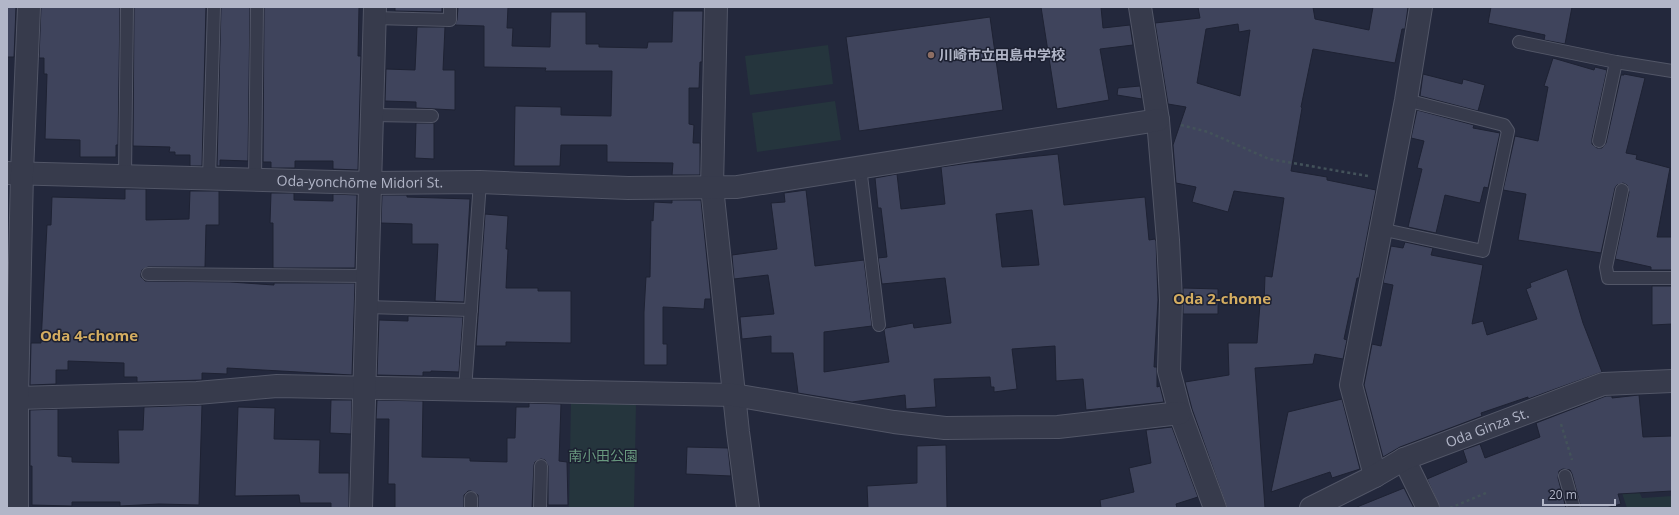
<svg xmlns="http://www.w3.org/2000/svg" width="1679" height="515" font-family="'Open Sans','Noto Sans JP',sans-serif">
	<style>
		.green { fill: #25353d }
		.building { fill: #3f445c; stroke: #1e2233; fill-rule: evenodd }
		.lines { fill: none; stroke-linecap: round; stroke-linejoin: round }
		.lane-casing { stroke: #525667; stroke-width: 14 }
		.street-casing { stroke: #525667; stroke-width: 24 }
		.path { stroke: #43525a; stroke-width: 2.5; stroke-dasharray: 3 3; stroke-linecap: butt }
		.lane { stroke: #373b4c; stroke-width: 12 }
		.street { stroke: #373b4c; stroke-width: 22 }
		.education-dot { fill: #8d6e63; stroke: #1c2031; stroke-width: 1.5 }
		.labels { text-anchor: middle; stroke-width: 3; stroke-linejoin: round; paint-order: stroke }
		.poi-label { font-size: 14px; font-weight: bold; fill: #b2b6c8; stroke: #1c2031; text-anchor: start }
		.street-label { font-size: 14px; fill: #b2b6c8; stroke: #1c2031 }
		.park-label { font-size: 14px; fill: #69997f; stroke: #1c2031 }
		.neighbourhood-label { font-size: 15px; font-weight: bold; fill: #d4ad61; stroke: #1c2031 }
	</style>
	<rect width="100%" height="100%" fill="#23283c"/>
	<g class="green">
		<path d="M828 45 833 84 750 95 745 56Z"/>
		<path d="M835 101 841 140 757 152 752 113Z"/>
		<path d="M571 402 636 403 634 508H569Z"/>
		<path d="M1638 489 1642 498 1672 496V508H1627L1622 493Z"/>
	</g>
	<g class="building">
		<path d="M7 7H16L14 57H7Z"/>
		<path d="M41 7H120L118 145H116V157H80V140L45 139 47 74H44V58H39Z"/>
		<path d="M134 7H206L202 166H190V155H175V152H169L170 147 133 146Z"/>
		<path d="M221 7H250L248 161 220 160V166H217Z"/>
		<path d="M264 7H359L358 56H361L358 170 333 169V161H295V168H271V162H263Z"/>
		<path d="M395 7H442V12L395 11Z"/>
		<path d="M458 7H508L507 28H513L512 46 550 47 551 12H586V44H599V47L647 48 648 42H672L673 11H703L702 62H700L699 88H689V124L694 125 693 143H700V175H672L673 163 607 162V145H561L560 166H514L515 106 561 107V115L611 116 612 71H545L546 68 484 67V26L455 25 457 20Z"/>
		<path d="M1041 7H1101L1103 28 1130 25 1133 45 1100 49 1109 100 1057 109Z"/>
		<path d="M1198 7H1313L1315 19 1369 30 1373 7H1408L1405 29H1402L1395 63 1313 49 1301 107 1302 108 1291 171 1327 177V180L1376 190 1359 278H1357L1344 339 1347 340 1343 359 1315 354 1313 364 1255 368 1265 508H1227L1192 409 1185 382 1229 375 1228 343H1257L1260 304H1264L1265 276 1272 277 1284 198 1234 191 1228 212 1192 202 1196 187 1176 183 1173 145 1186 107 1168 104 1155 23 1200 18ZM1238 24 1239 32 1250 30 1240 96 1197 83 1206 29Z"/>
		<path d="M1491 7H1572L1565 44 1544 40 1545 35 1488 23Z"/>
		<path d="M990 17 1003 110 859 131 846 37Z"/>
		<path d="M417 27H445L443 70H455V110L416 108V102L385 101 386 69 415 70Z"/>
		<path d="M1553 58 1594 70 1595 67 1607 70 1592 139V144L1597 148H1602L1606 143 1621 75H1624V74L1645 78 1626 153 1637 155 1636 159 1670 168 1657 237H1672V270H1651V267L1615 259 1629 192 1627 185 1623 183 1617 185 1615 188 1601 253 1518 240 1526 194 1503 190 1515 136 1538 141 1548 87 1544 86Z"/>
		<path d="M1423 74 1462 84 1463 79 1485 85 1478 111 1420 96Z"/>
		<path d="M1140 86 1142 99 1117 95 1118 88Z"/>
		<path d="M1417 110 1474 125 1473 128 1500 133 1488 188 1484 187 1480 203 1445 195 1436 233 1408 227 1422 169 1417 168 1424 141 1411 138Z"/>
		<path d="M416 123H434V159L415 158Z"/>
		<path d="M1058 154 1064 205 1145 197 1149 240 1155 239 1156 241 1158 300 1154 367H1157V387L1160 386 1164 402 1086 410 1083 379 1056 381 1055 346 1012 349 1017 389 994 392V387H991L990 377 934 379 936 407 906 409 905 395 852 402 798 393 793 353H771V336L742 339 740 317 774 314 768 275 734 279 732 255 777 249 771 203 785 202 784 193 806 190 815 266 864 260 872 326 824 332V372L889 362 884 330 886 328 913 323 914 328 951 323 945 278 882 284 878 258 887 257 881 208H878L875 178 897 174 901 209 945 204 941 167 969 163ZM1032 210 1039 265 1002 267 996 214Z"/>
		<path d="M125 189H146V220L189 219 190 191H219V225H206L205 267H148L142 270 141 274V277L145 281 230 282 274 285V283H355L352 375 227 368V374L202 373V380L137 382V377H124V363L68 361V370H56V384L30 385 31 343H41L47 225H51L52 197 125 199Z"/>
		<path d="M271 193H294V200L333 201V194L357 195 355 268H273V223H270Z"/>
		<path d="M382 195H407V197L470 199 464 302 435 301 438 244H412V224L381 223Z"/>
		<path d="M672 200H701L711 299H705L704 309 663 307V344H667V365H644V312L646 277H650L651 220 653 221 654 202 672 203Z"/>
		<path d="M485 214 508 216 506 249H508L506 288H538V291H571V343L506 342V346H476Z"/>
		<path d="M1405 242 1433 248 1431 255 1483 265 1472 324 1483 321 1487 335 1537 319 1526 289 1531 287 1530 283 1567 269 1583 323 1602 372 1528 399V397L1481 413 1482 416 1400 447 1383 457 1364 385 1372 344 1381 346 1393 285 1383 283 1391 246 1403 248Z"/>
		<path d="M1652 286H1672V324L1652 325Z"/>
		<path d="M1183 288 1218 289V314H1183Z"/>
		<path d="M408 316 463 317 459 372 431 371V372H423V376L377 375 379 320 408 321Z"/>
		<path d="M1639 395 1643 437 1672 436V491L1618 494 1621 504 1606 508H1581L1572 474 1570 470 1563 469 1559 471 1558 478 1566 508H1440L1427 479 1467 462 1463 450 1480 444 1485 458 1540 437 1536 423 1606 396H1612V398Z"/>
		<path d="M1342 399 1360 469 1332 478 1330 472 1271 492 1288 412Z"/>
		<path d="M331 400H352L351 434 330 433Z"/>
		<path d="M377 400 423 401 422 457 470 458V461L507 462V438H515L516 407H529V403L561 404 559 461 567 462 568 505H548V466L545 460 541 459 535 462 534 465 532 508H478V495L471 491H468L464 495V508H395V484H388L389 419H376Z"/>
		<path d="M202 405 199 505 159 504 120 506V502H72V506L32 505V466H30V410L58 409V456L72 457V462L119 463 118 430H143L144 407Z"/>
		<path d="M238 407 275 408 274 439 320 440 319 473H349V508H331V503H300L299 495 235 496Z"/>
		<path d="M1172 427 1198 497 1176 504 1177 508H1101L1100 500 1134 492 1129 468 1151 463 1146 430Z"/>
		<path d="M946 445 947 508H868L867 486 917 483V446Z"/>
		<path d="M687 447 728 448 731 476 686 474Z"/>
		<path d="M1404 488 1414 508H1357V507Z"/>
	</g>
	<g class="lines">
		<defs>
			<g id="lane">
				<path d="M374 18 450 20V7"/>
				<path d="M1519 42 1616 62 1672 71"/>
				<path d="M372 115 432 116"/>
				<path d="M1599 141 1616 62"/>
				<path d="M860 167 879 325"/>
				<path d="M125 176 127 7"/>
				<path d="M209 179 214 7"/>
				<path d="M255 180 257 7"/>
				<path d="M1622 190 1606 267 1608 278H1672"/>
				<path d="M1380 229 1483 251 1508 131 1504 125 1406 100"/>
				<path d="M148 274 368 276"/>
				<path d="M367 307 471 310"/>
				<path d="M465 390 480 182"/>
				<path d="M1565 476 1574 508"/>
				<path d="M471 508V498"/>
				<path d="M540 508 541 466"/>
			</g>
			<g id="street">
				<path d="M716 7 712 187 738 432 748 508"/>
				<path d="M1140 7 1158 120 1168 240 1171 300 1169 371 1180 413 1215 508"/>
				<path id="s1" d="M7 173 370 183 480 182 628 188 737 187 1158 120"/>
				<path d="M7 400 17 398 197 393 277 386 734 395 894 422 945 428 1058 427 1180 413"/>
				<path d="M1404 459 1428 508"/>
				<path d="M1375 476 1351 385 1406 100 1421 7"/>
				<path d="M17 508V398L22 173 29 7"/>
				<path d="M361 508 375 7"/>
				<path id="s2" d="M1311 508 1375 476 1404 459 1603 384 1672 381"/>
			</g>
		</defs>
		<use href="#lane" class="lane-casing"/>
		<use href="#street" class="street-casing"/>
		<g class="path">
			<path d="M1181 125 1208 132 1269 159 1368 176"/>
			<path d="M1561 424 1572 460"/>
			<path d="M1450 508 1486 493"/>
		</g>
		<use href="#lane" class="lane"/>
		<use href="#street" class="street"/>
	</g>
	<circle class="education-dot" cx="931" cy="55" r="4"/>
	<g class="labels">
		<g class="poi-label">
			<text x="939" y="60">川崎市立田島中学校</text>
		</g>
		<g class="street-label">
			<text dy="5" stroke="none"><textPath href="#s1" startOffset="353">Oda-yonchōme Midori St.</textPath></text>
			<text dy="5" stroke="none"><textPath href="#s2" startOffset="194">Oda Ginza St.</textPath></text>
		</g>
		<g class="park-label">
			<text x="603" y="461">南小田公園</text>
		</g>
		<g class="neighbourhood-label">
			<text x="1222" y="304">Oda 2-chome</text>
			<text x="89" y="341">Oda 4-chome</text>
		</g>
	</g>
	<rect width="1679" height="515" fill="none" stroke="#b2b6c8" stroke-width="16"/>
	<path d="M1543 499v6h72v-6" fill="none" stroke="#b2b6c8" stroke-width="2"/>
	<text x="1549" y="499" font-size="12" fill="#b2b6c8" stroke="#1c2031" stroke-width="3" paint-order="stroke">20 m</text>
</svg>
